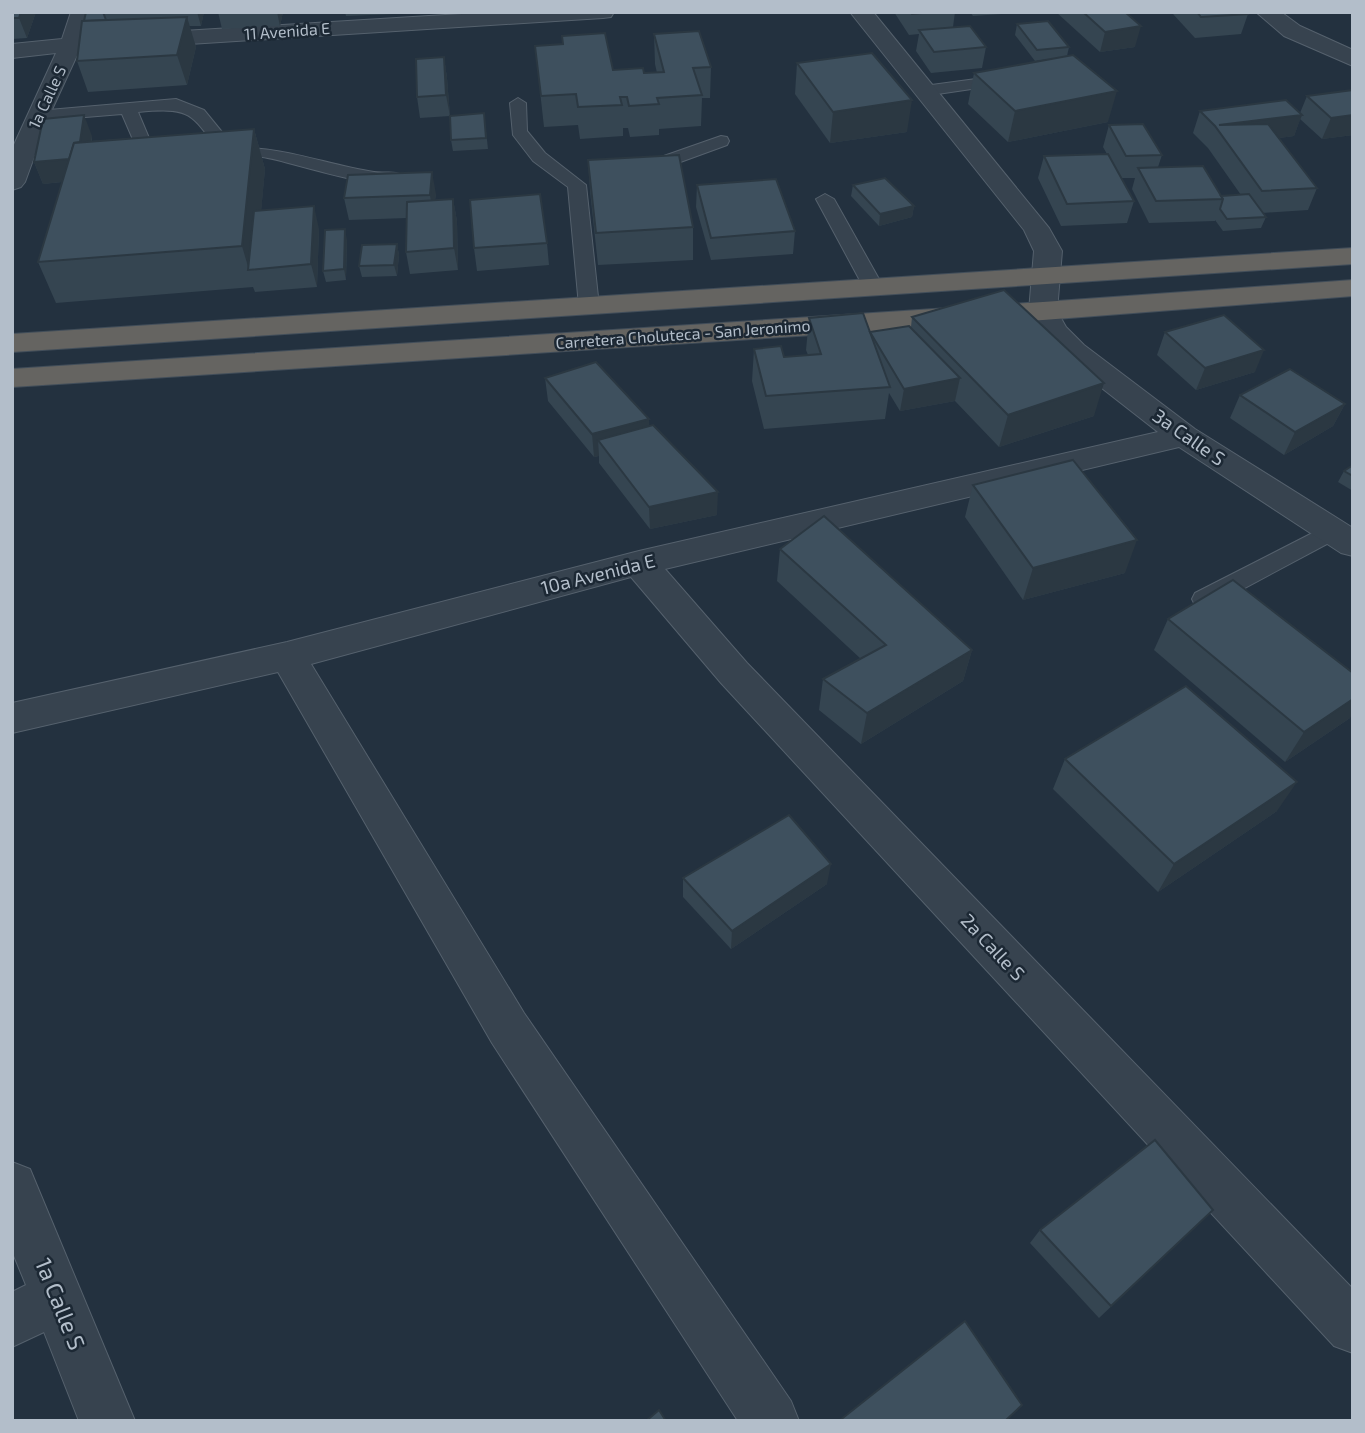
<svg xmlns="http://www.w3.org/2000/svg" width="1365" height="1433" font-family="'Exo 2',sans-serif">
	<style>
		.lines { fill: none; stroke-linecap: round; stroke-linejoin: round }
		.service-casing { stroke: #55616d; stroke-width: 2 }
		.minor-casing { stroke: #55616d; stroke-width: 2 }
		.trunk-casing { stroke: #424e5a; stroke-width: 2 }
		.service { fill: #37434f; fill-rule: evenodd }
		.minor { fill: #37434f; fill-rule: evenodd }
		.trunk { fill: #656461; fill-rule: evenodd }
		.wall { fill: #354551 }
		.shaded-wall { fill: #2b3842 }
		.building { fill: #3e505e; stroke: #2b3842; stroke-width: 2 }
		.labels { text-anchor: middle; stroke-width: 5; stroke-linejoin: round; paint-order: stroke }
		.far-street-label { font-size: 16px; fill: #b3beca; stroke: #1c2834 }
		.street-label { font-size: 19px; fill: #b3beca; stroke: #1c2834 }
		.near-street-label { font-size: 23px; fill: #b3beca; stroke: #1c2834 }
	</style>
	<rect width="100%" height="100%" fill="#23313f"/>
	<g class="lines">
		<defs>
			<g id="service">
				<path d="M1006 75 1012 77 1014 80 1012 83 924 96 916 91 924 86Z"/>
				<path d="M518 98 526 103 527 131 545 153 586 185 599 306 596 310H582L579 306 568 187 533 161 513 135 510 103Z"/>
				<path d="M176 99 204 110 235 148C283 146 327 165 374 172 385 174 397 169 405 178 388 197 289 160 262 157 249 156 237 160 224 157 190 114 195 107 138 112L157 157 167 159 170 163 161 168 144 165 122 114 37 121 29 116 37 111Z"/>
				<path d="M721 136 727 137 729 141 727 145 653 172H641L638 168 641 164Z"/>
				<path d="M825 194 834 199 884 288 881 292H867L864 288 816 199Z"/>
				<path d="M1332 523 1340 525 1344 531 1340 537 1213 605 1204 608 1195 605 1192 599 1195 593Z"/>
			</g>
			<g id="minor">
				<path d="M71 12H93L85 37 494 12H614L611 17 603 18 79 51 49 116 25 182 21 187 12 190V149L56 53 12 58V44L62 39Z"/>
				<path d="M850 12H873L1049 228 1062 251 1057 311 1066 327 1084 345 1195 429 1353 528V556L1341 553 1179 447 665 569 747 663 1353 1289V1353L1334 1346 721 683 631 577 311 664 524 1013 791 1401 799 1421H738L492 1043 278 672 12 733V703L287 642 639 551 1158 432 1062 357 1038 331 1029 311 1034 251 1024 230Z"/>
				<path d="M1256 12H1281L1300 26 1353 50V66L1284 36Z"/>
				<path d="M12 1162 30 1169 135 1421H79L44 1332 12 1347V1292L26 1285 12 1251Z"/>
			</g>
			<g id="trunk">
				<path d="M1353 248V264L12 352V334Z"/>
				<path d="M1353 280V296L1043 320 12 387V369L1043 302Z"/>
			</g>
		</defs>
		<use href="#service" class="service-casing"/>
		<use href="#minor" class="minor-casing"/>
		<use href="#trunk" class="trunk-casing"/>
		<use href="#service" class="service"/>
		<use href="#minor" class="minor"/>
		<use href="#trunk" class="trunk"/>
	</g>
	<g class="wall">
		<path d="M12 12H36L27 38 12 39Z"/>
		<path d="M86 12H204L201 26H189L196 47 187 85 88 92 77 61Z"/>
		<path d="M218 12H283L280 26 222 29Z"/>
		<path d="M345 12H395V14L346 16Z"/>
		<path d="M894 12H955L953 27 986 47 982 68 931 73 916 51 919 34 909 35Z"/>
		<path d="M970 12H1016V13L973 16Z"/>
		<path d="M1056 12H1125L1135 47 1100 52Z"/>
		<path d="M1174 12H1247L1248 14 1241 34 1195 38 1173 14Z"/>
		<path d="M1017 24 1069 47 1067 56 1108 122 1008 142 968 104 974 73 1048 59 1035 61 1015 35Z"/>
		<path d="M654 34 711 67 710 98H702L701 126 659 129V135L630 137 628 128H623V136L580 139 578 125 544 127 535 46 562 44V36L613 70 644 73H657L655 64Z"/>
		<path d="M444 57 447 78 450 116 420 118 417 97Z"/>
		<path d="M797 63 907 132 830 143 795 94Z"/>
		<path d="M1353 90V135L1322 139 1300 119 1294 136 1279 138 1317 188 1308 210 1262 213 1266 217 1261 228 1223 231 1215 220V221L1149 223 1132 189 1135 178H1121L1134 201 1127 223 1061 226 1038 178 1044 156 1107 154 1103 147 1109 125 1162 155 1158 167 1221 196 1241 195 1208 148 1193 133 1200 111 1300 113 1307 96Z"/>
		<path d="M484 113 488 149 453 151 451 140Z"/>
		<path d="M254 129 265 169 261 211 319 229 317 287 255 292 253 287 56 303 38 262 62 182 43 184 34 162 92 136V141Z"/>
		<path d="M588 160 693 227V260L598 265 590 191Z"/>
		<path d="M697 185 795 231 793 254 711 260 696 207Z"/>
		<path d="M853 185 914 206 912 217 879 226 851 196Z"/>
		<path d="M436 194 435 200 453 199 457 221 458 270 410 274 406 252 407 218 349 220 344 198Z"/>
		<path d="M347 240 346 280 326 282 323 271Z"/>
		<path d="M547 243 549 265 477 271 474 248Z"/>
		<path d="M397 244 399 255 397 276 362 277 359 266Z"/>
		<path d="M912 317 1094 416 999 447 955 401 900 411 889 393 885 419 764 429 752 381 754 349 784 357 808 355 806 350 809 318 870 332 911 327Z"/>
		<path d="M1165 332 1255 372 1196 390 1157 355Z"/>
		<path d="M545 378 649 419V426L717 515 650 529 599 463V456L594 457 548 401Z"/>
		<path d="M1240 395 1345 404 1333 426 1284 455 1230 418Z"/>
		<path d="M1353 465V491L1338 482 1344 471Z"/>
		<path d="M973 485 1125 573 1023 600 965 517Z"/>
		<path d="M780 549 972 650 963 681 861 744 819 710 823 679 861 659 777 581Z"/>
		<path d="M1168 619 1350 718 1285 762 1154 650Z"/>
		<path d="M1065 759 1277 811 1158 892 1053 789Z"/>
		<path d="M683 878 827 884 731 949 683 897Z"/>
		<path d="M1213 1210 1099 1318 1030 1243 1040 1230Z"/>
	</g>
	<g class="shaded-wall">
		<path d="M21 12H36L27 38 19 18Z"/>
		<path d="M197 12H204L201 26Z"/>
		<path d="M277 12H283L280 26Z"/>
		<path d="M187 17 196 47 187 85 177 55Z"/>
		<path d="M1141 26 1135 47 1100 52 1105 32Z"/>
		<path d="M444 57 447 78 450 116 446 95Z"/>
		<path d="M1117 91 1108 122 1008 142 1015 111Z"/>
		<path d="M912 100 907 132 830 143 833 112Z"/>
		<path d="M84 115 92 136 87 179 43 184 34 162Z"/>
		<path d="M1302 115 1294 136 1229 145 1219 125Z"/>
		<path d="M1353 115V135L1322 139 1331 118Z"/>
		<path d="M254 129 265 169 256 269 249 270 242 246Z"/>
		<path d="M432 172 436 194 433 217 430 195Z"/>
		<path d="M453 199 457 221 458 270 454 248Z"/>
		<path d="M314 206 319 229 317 287 311 264Z"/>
		<path d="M914 206 912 217 879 226 880 214Z"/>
		<path d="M345 229 347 240 346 280 344 269Z"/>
		<path d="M397 244 399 255 397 276 394 265Z"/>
		<path d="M1264 350 1255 372 1196 390 1205 368Z"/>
		<path d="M960 378 955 401 900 411 904 389Z"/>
		<path d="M1104 383 1094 416 999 447 1008 415Z"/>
		<path d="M1345 404 1333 426 1284 455 1295 432Z"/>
		<path d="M649 419 650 442 598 440 599 456 594 457 592 434Z"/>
		<path d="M718 492 717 515 650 529 649 507Z"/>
		<path d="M1137 540 1125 573 1023 600 1033 568Z"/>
		<path d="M972 650 963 681 861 744 867 713Z"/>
		<path d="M1353 699V714L1350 718 1285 762 1304 732Z"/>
		<path d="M1297 782 1277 811 1158 892 1174 864Z"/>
		<path d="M831 864 827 884 731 949 732 931Z"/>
	</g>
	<g class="building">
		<path d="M12 12H21L19 18H12Z"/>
		<path d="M86 12H103L106 20 84 21Z"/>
		<path d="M911 12H932L912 14Z"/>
		<path d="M1083 12H1125L1141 26 1105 32Z"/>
		<path d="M1197 12H1247L1248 14 1201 17Z"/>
		<path d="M187 17 177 55 77 61 82 21Z"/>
		<path d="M1048 21 1069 47 1037 50 1017 24Z"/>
		<path d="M970 26 986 47 934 52 919 30Z"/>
		<path d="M699 31 711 67 693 68 702 95 657 98 659 104 629 106 627 97H620L622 105 578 107 576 94 541 96 535 46 563 44 562 36 605 33 613 70 643 68 644 73 664 72 654 34Z"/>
		<path d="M872 53 912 100 833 112 797 63Z"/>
		<path d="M1073 55 1117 91 1015 111 974 73Z"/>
		<path d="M444 57 446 95 417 97 416 59Z"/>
		<path d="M1353 90V115L1331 118 1307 96Z"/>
		<path d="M1286 100 1302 115 1219 125 1268 124 1317 188 1262 191 1215 126 1200 111Z"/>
		<path d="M484 113 486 138 451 140 450 116Z"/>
		<path d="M84 115 80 142 74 143 69 159 34 162 43 119Z"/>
		<path d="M1143 124 1162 155 1126 156 1109 125Z"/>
		<path d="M254 129 242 246 38 262 74 143Z"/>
		<path d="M1108 154 1134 201 1067 204 1044 156Z"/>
		<path d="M679 155 693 227 596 233 588 160Z"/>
		<path d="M1203 166 1223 199 1156 201 1138 168Z"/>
		<path d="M432 172 430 195 344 198 348 175Z"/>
		<path d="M885 178 914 206 880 214 853 185Z"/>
		<path d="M776 179 795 231 711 238 697 185Z"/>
		<path d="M540 194 547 243 474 248 470 200Z"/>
		<path d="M1249 194 1266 217 1227 219 1220 209 1223 199 1221 196Z"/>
		<path d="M453 199 454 248 406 252 407 202Z"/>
		<path d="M314 206 311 264 248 270 254 211Z"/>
		<path d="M345 229 344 269 323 271 325 230Z"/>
		<path d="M397 244 394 265 359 266 362 245Z"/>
		<path d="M1004 290 1104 383 1008 415 912 317Z"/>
		<path d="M863 313 890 387 766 396 754 349 781 346 784 357 821 354 809 318Z"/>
		<path d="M1224 315 1264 350 1205 368 1165 332Z"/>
		<path d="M909 326 960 378 904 389 870 332Z"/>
		<path d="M596 362 649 419 592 434 545 378Z"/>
		<path d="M1290 369 1345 404 1295 432 1240 395Z"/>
		<path d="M653 425 718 492 649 507 598 440Z"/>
		<path d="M1073 460 1137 540 1033 568 973 485Z"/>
		<path d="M1353 465V476L1344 471Z"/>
		<path d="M824 516 972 650 867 713 823 679 886 645 780 549Z"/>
		<path d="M1233 580 1353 673V699L1304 732 1168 619Z"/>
		<path d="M1186 686 1297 782 1174 864 1065 759Z"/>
		<path d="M789 815 831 864 732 931 683 878Z"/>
		<path d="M1155 1140 1213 1210 1111 1306 1040 1230Z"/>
		<path d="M965 1321 1022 1405 1005 1421H839Z"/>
		<path d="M659 1410 666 1421H646Z"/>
	</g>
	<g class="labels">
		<g class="far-street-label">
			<text transform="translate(287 31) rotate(-4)" y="6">11 Avenida E</text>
			<text transform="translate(47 97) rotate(-65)" y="6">1a Calle S</text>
			<text transform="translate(683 334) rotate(-4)" y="6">Carretera Choluteca - San Jeronimo</text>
		</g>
		<g class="street-label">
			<text transform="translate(1189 437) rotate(35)" y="7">3a Calle S</text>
			<text transform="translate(598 574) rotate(-14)" y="7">10a Avenida E</text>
			<text transform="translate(993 947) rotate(47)" y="7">2a Calle S</text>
		</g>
		<g class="near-street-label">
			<text transform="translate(60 1304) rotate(68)" y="8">1a Calle S</text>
		</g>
	</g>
	<rect width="1365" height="1433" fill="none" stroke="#b3beca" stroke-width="28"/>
</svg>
